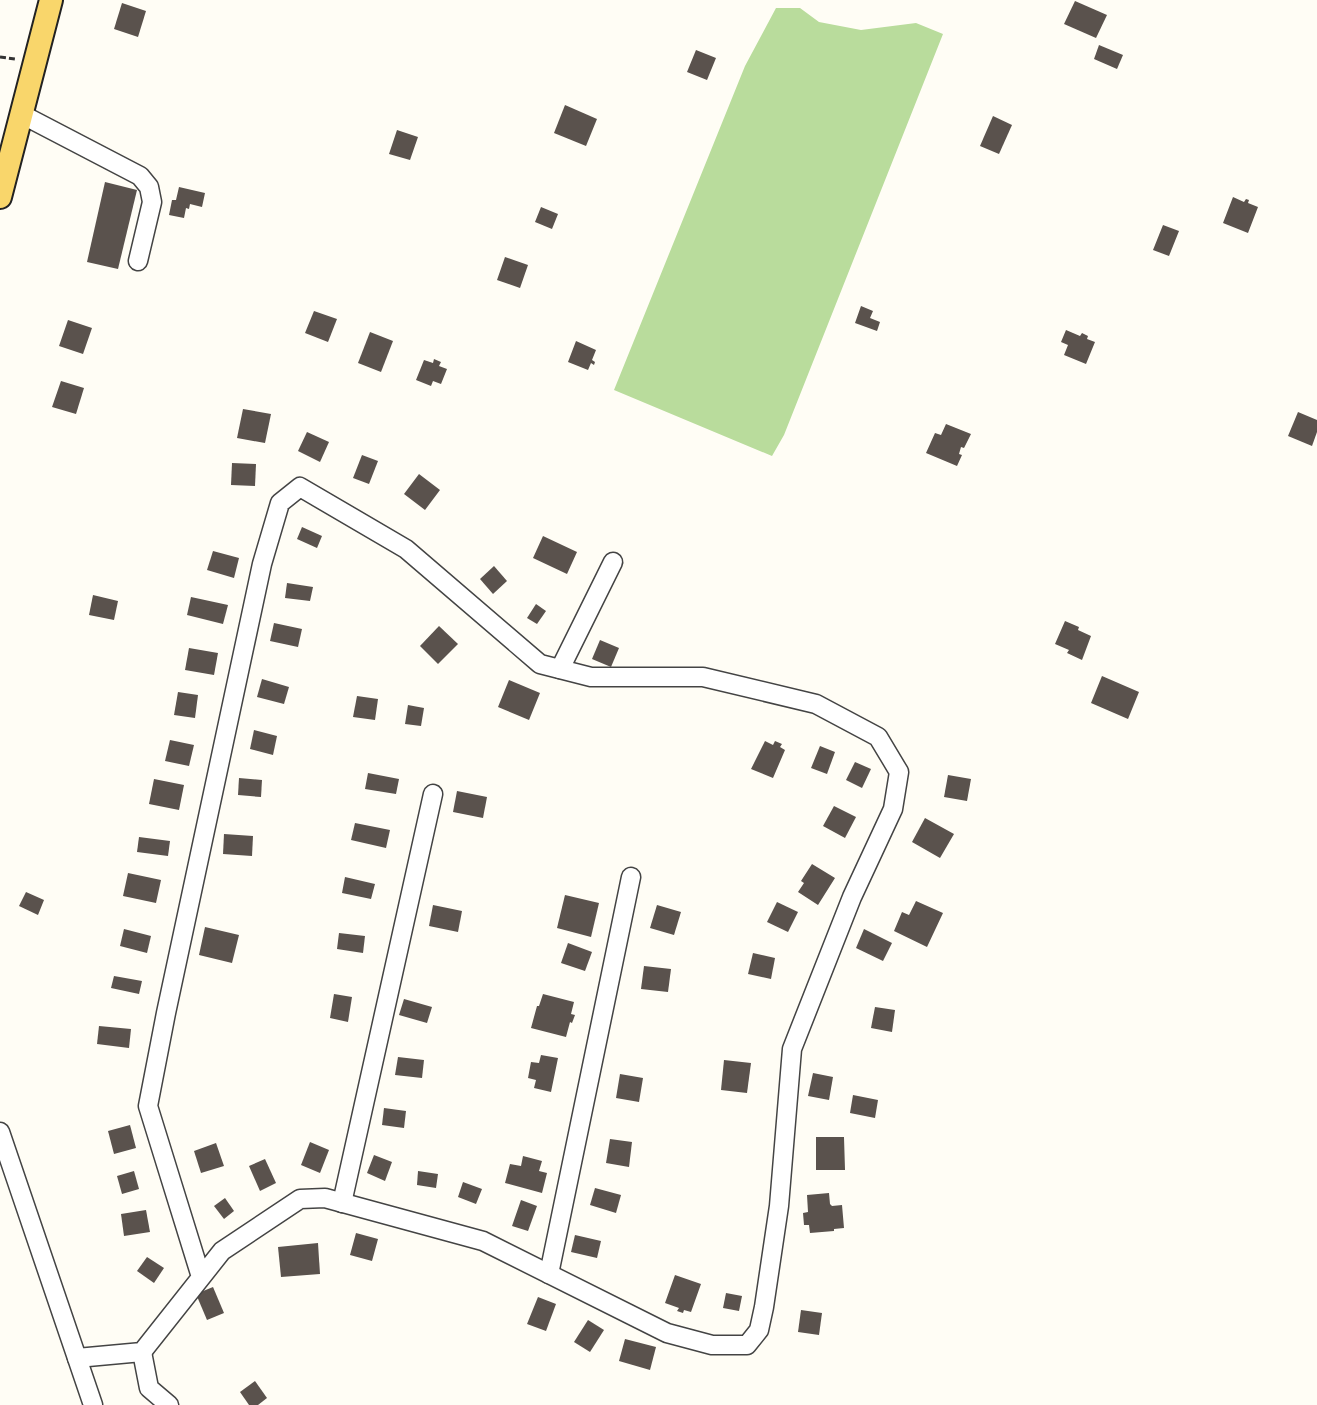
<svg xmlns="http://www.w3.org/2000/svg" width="1317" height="1405" font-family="'Times New Roman',serif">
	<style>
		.forest { fill: #b9dc9c }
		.building { fill: #5a524d }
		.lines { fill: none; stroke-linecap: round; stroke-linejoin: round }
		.minor-casing { stroke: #444; stroke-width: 21 }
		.major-casing { stroke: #222; stroke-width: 26 }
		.path { stroke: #333; stroke-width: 3; stroke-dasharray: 6 3; stroke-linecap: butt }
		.minor { stroke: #fff; stroke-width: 18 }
		.major { stroke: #f9d66b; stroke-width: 22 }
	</style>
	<rect width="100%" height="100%" fill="#fffdf5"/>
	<path class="forest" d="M776 8H800L819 22 861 30 916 23 943 34 784 435 772 456 614 390 745 66Z"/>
	<g class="building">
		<path d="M1075 1 1107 15 1096 38 1064 24Z"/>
		<path d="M122 3 146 11 138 37 114 29Z"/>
		<path d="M1099 45 1123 55 1117 69 1094 59Z"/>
		<path d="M696 50 716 58 707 80 687 72Z"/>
		<path d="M565 105 597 119 586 146 554 133Z"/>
		<path d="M993 116 1012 125 999 154 980 146Z"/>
		<path d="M397 130 418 137 410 160 389 154Z"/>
		<path d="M105 182 137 190 118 269 87 262Z"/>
		<path d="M179 187 205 193 202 207 190 204 189 209 186 208 184 218 169 215 172 200H176Z"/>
		<path d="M1233 197 1244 202 1246 199 1249 200 1248 203 1258 207 1248 233 1223 223Z"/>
		<path d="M541 207 558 214 552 229 535 222Z"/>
		<path d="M1163 225 1179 231 1169 256 1153 250Z"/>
		<path d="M505 257 528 265 520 288 497 280Z"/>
		<path d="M861 306 873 311 870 318 880 322 877 331 855 323Z"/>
		<path d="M314 311 337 319 328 342 305 333Z"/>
		<path d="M68 320 92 328 83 354 59 346Z"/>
		<path d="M1066 330 1080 336 1082 333 1088 336 1087 339 1095 342 1086 364 1064 355 1068 345 1061 342Z"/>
		<path d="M370 332 393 341 381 372 358 363Z"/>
		<path d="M576 341 596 350 592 360 595 362 594 365 591 363 588 370 568 362Z"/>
		<path d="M434 359 441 362 439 366 447 369 441 384 433 381 431 386 416 380 424 360 433 363Z"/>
		<path d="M61 381 84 388 76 414 52 407Z"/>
		<path d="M243 409 271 414 265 443 237 438Z"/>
		<path d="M1298 412 1317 420V432L1312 446 1288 436Z"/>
		<path d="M946 424 971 434 964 448 961 447 959 454 962 455 957 466 926 453 935 433 941 435Z"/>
		<path d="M307 432 329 442 320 462 298 451Z"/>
		<path d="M362 455 378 461 369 484 353 478Z"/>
		<path d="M232 463 256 464 255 486 231 485Z"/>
		<path d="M419 474 440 490 425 510 404 494Z"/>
		<path d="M302 527 322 536 317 548 297 539Z"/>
		<path d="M543 536 577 552 567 574 533 558Z"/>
		<path d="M213 551 239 558 234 578 207 570Z"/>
		<path d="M494 566 507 581 493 594 480 579Z"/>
		<path d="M287 583 313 587 310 601 285 598Z"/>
		<path d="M93 595 118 601 114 620 89 615Z"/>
		<path d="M191 597 228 605 223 624 187 615Z"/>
		<path d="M536 604 546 611 537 624 527 618Z"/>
		<path d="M1065 621 1079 627 1078 630 1091 636 1082 660 1067 653 1069 650 1055 644Z"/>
		<path d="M274 623 302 629 298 647 270 641Z"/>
		<path d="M439 626 458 644 438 664 420 646Z"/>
		<path d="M600 640 619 648 611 667 592 659Z"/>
		<path d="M189 648 218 653 214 675 185 670Z"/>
		<path d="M1102 676 1139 692 1128 719 1091 703Z"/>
		<path d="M262 679 289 687 284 704 257 697Z"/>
		<path d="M509 680 540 693 529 720 498 707Z"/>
		<path d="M178 692 198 695 195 718 174 715Z"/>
		<path d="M357 696 378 699 375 720 353 717Z"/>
		<path d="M408 705 424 708 421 726 405 724Z"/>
		<path d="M254 730 277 736 273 755 250 749Z"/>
		<path d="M170 740 194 745 189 766 165 761Z"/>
		<path d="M765 741 773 745 775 741 782 744 780 747 785 750 773 778 751 769Z"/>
		<path d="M820 746 835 752 827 774 811 768Z"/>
		<path d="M855 762 871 769 862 788 846 780Z"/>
		<path d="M368 773 399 779 396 794 365 789Z"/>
		<path d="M948 775 971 779 967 801 944 797Z"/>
		<path d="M239 778 262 780 261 797 238 795Z"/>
		<path d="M154 779 184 785 179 810 149 804Z"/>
		<path d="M457 791 487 797 483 818 453 812Z"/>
		<path d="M834 806 856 817 845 838 823 826Z"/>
		<path d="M925 818 954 834 940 858 912 842Z"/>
		<path d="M355 823 390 830 386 848 351 840Z"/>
		<path d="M224 834 253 836 252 856 223 854Z"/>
		<path d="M139 837 170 841 168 856 137 852Z"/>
		<path d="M812 864 835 878 818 905 798 892 804 883 801 881Z"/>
		<path d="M128 873 161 880 156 903 123 896Z"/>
		<path d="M345 877 375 884 371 899 342 893Z"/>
		<path d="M26 892 44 900 38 915 19 906Z"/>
		<path d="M565 895 599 903 591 937 557 928Z"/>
		<path d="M916 901 943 913 927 947 894 931 902 912 909 915Z"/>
		<path d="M777 902 798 912 788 932 767 922Z"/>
		<path d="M433 905 462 911 458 932 429 926Z"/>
		<path d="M657 905 681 912 674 935 650 928Z"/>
		<path d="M205 927 239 935 232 963 199 955Z"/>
		<path d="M124 929 151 936 147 953 120 946Z"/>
		<path d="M864 929 892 943 883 961 856 948Z"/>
		<path d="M339 933 365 936 363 953 337 949Z"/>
		<path d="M568 943 592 952 585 971 561 963Z"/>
		<path d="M753 953 775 958 771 979 748 974Z"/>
		<path d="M644 966 671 969 668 992 641 989Z"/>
		<path d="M114 976 142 981 139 994 111 988Z"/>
		<path d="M334 994 352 997 348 1022 330 1018Z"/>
		<path d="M543 994 574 1002 571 1014 575 1015 572 1023 570 1022 566 1037 531 1028 537 1006H539Z"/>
		<path d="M404 999 432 1007 427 1023 399 1015Z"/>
		<path d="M875 1007 895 1010 892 1032 871 1028Z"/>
		<path d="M99 1026 131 1029 129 1048 97 1044Z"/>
		<path d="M541 1055 558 1058 551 1092 534 1088 536 1080 528 1078 531 1062 539 1063Z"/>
		<path d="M398 1057 424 1060 422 1078 395 1075Z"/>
		<path d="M724 1060 751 1063 747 1093 721 1090Z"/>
		<path d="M813 1073 833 1077 829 1100 808 1096Z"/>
		<path d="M620 1074 643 1078 639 1102 616 1098Z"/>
		<path d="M853 1095 878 1100 875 1118 850 1113Z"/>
		<path d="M384 1108 406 1111 404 1128 382 1125Z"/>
		<path d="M130 1125 136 1148 114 1154 108 1131Z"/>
		<path d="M816 1137H844L845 1170H816Z"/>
		<path d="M610 1139 632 1142 629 1167 606 1163Z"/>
		<path d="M310 1142 329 1150 320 1173 301 1165Z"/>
		<path d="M216 1143 224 1166 201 1173 194 1151Z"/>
		<path d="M374 1155 392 1162 385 1181 367 1173Z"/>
		<path d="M523 1156 542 1161 539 1171 547 1173 542 1193 505 1183 510 1164 521 1166Z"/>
		<path d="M265 1159 276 1183 260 1191 249 1166Z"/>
		<path d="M134 1171 139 1189 122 1194 117 1176Z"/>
		<path d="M418 1171 438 1174 436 1188 417 1185Z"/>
		<path d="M463 1182 482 1189 476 1204 458 1197Z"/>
		<path d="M595 1188 621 1195 616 1213 590 1205Z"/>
		<path d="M829 1193 830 1204 832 1206 842 1205 844 1228 834 1229V1231L810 1233 809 1225H804L803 1213 808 1212 807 1195Z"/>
		<path d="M225 1198 234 1211 224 1219 214 1206Z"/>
		<path d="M521 1200 537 1206 528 1231 512 1226Z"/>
		<path d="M146 1210 150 1232 124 1236 121 1214Z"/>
		<path d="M356 1233 378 1239 372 1261 350 1255Z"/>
		<path d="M575 1235 601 1241 597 1258 571 1252Z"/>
		<path d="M318 1243 320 1274 281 1277 278 1247Z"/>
		<path d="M147 1257 164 1268 154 1283 137 1271Z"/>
		<path d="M675 1275 701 1284 691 1312 684 1310 683 1313 677 1311 679 1308 665 1303Z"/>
		<path d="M213 1287 224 1313 207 1320 196 1294Z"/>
		<path d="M726 1293 742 1296 739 1311 723 1308Z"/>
		<path d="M538 1297 556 1304 546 1331 527 1324Z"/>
		<path d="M801 1310 822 1313 819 1335 798 1332Z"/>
		<path d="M588 1320 604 1330 590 1352 574 1342Z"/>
		<path d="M625 1339 656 1347 650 1370 619 1361Z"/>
		<path d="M255 1381 267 1398 258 1405H249L240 1392Z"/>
	</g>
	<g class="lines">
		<defs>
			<g id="minor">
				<path d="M21 114 140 176 149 187 152 202 138 261"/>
				<path d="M560 669 613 562"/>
				<path d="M0 1132 93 1405"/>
				<path d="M342 1203 433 794"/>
				<path d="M549 1274 631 877"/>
				<path d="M142 1352 149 1388 169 1405"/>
				<path d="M77 1358 142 1352 222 1251 300 1199 325 1198 483 1241 667 1333 712 1345H747L759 1330 764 1307 779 1206 792 1049 852 897 893 809 899 772 878 737 816 704 703 677H591L540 664 406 549 300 487 280 503 262 564 166 1013 148 1106 201 1277"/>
			</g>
			<path id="major" d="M0 197 51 0"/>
		</defs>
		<use href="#minor" class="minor-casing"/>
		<use href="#major" class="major-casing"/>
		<path class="path" d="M0 57 15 59"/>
		<use href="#minor" class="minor"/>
		<use href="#major" class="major"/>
	</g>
</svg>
